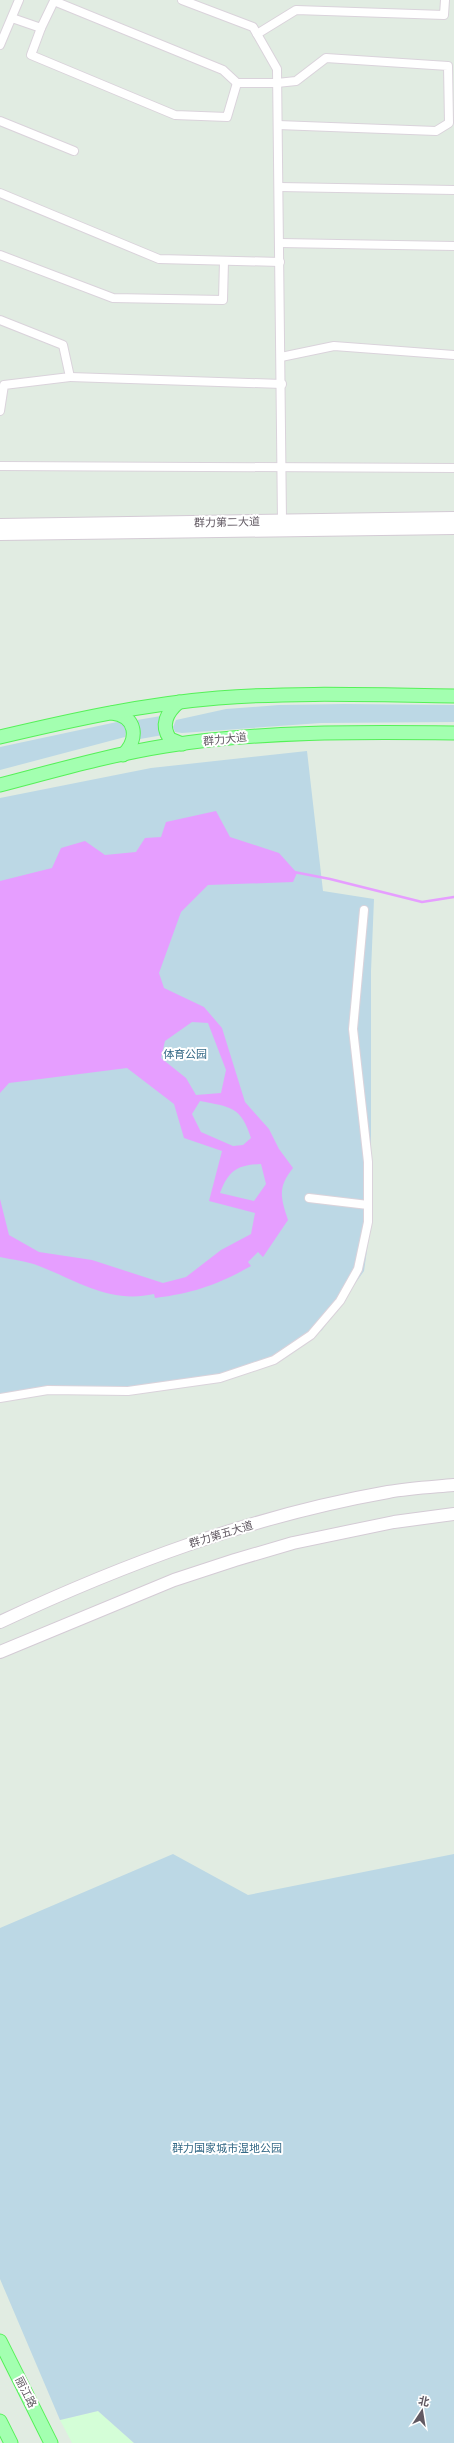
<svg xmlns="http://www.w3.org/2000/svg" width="454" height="2443" font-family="'Open Sans','Noto Sans SC',sans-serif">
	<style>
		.commercial { fill: #d4fed7 }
		.green { fill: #bcd8e5 }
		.water { fill: #e69eff; fill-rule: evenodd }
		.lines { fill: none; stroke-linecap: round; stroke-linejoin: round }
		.stream { stroke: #e69eff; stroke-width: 2.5 }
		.street-casing { stroke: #dad3db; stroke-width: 10 }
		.secondary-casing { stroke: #d4cbd5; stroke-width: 14 }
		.primary-casing { stroke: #55f158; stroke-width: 15 }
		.street { stroke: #fff; stroke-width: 8 }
		.secondary { stroke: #fff; stroke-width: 12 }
		.primary { stroke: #a3ffb0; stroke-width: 13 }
		.labels { text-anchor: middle; stroke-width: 4; stroke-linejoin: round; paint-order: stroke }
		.street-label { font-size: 11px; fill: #615962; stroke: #fff }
		.park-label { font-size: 11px; fill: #346986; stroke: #fff }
	</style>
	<rect width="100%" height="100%" fill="#e1ece2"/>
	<path class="commercial" d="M98 2411 134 2443H72L60 2420Z"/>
	<g class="green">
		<path d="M344 704 454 705V722L321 723 182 733 175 732 173 727 176 720 226 709 279 705Z"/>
		<path d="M161 716 163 735 140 739 138 737 140 728 137 720Z"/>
		<path d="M117 722 125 723 127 728 125 737 0 770V747Z"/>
		<path d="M307 751 323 891 374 899 371 971V1222L364 1271 322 1330 277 1361 204 1381 121 1395 43 1387 0 1394V798L151 768Z"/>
		<path d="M173 1854 248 1895 454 1854V2443H134L98 2411 60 2420 0 2279V1928Z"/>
	</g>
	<path class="water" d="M216 811 230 837 279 853 297 873 293 882 208 885 181 912 159 973 164 988 204 1007 222 1028 245 1102 269 1129 279 1149 293 1168C277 1188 281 1198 288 1220L263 1257 258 1252 248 1262 251 1266C217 1285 194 1293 155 1298L154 1294C110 1304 78 1281 39 1266 27 1261 13 1260 0 1257V1199L9 1235 39 1252 92 1260 163 1283 186 1277 221 1250 251 1234 255 1213 209 1201 222 1151 184 1138 174 1104 127 1068 9 1083 0 1093V881L52 868 61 848 85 841 105 855 136 852 145 838 161 837 166 822ZM192 1022 208 1023 226 1070 221 1093 196 1095 186 1078 161 1058 165 1041ZM200 1101C230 1107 241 1106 251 1138L243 1145 233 1146 201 1132 192 1114ZM261 1164 266 1184 254 1201 220 1193C229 1170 237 1165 261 1164Z"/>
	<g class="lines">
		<path class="stream" d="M294 872 330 879 422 902 454 897"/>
		<defs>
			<g id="street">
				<path d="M182 0 253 27 277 69 282 521"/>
				<path d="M12 18 41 28 54 1 223 70 237 83H277L296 81 326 58 448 66 449 123 436 131 278 125"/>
				<path d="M41 28 31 55 175 115 227 117 237 83"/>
				<path d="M257 34 296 10 444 15 445 0"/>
				<path d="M0 45 19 0"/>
				<path d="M0 121 74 151"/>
				<path d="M279 187 454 190"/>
				<path d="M0 193 159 259 280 262"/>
				<path d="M280 243 454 246"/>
				<path d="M0 255 113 298 223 300 224 261"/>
				<path d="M0 320 63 345 70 377 4 385 0 411"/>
				<path d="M281 357 334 346 454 355"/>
				<path d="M70 377 282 384"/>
				<path d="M0 466 454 468"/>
				<path d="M309 1198 368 1205"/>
				<path d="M0 1398 48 1390 128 1391 220 1378 274 1360 311 1335 340 1301 358 1269 368 1222V1162L353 1029 364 910"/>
			</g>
			<g id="secondary">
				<path d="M0 525 454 518"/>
				<path d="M0 534 454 528"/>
				<path d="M0 1622C124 1564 252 1516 388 1492 410 1488 432 1487 454 1485"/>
				<path d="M0 1652 174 1580 235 1560 293 1543 394 1522 454 1514"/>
			</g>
			<g id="primary">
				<path d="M179 702C167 712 160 725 170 739L182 744"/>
				<path d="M112 713C137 716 139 739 123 755"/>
				<path d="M0 737C72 720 144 704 218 698 296 692 375 695 454 696"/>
				<path d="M0 785C54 771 109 755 165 746 260 731 357 732 454 733"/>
				<path d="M0 2341 51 2443"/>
				<path d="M0 2421 11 2443"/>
			</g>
		</defs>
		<use href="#street" class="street-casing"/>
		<use href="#secondary" class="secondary-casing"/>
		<use href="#primary" class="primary-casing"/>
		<use href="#street" class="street"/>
		<use href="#secondary" class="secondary"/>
		<use href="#primary" class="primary"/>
	</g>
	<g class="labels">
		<g class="street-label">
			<text transform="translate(227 522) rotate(-1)" y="4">群力第二大道</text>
			<text transform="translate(225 739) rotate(-6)" y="4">群力大道</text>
			<text transform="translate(221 1534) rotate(-17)" y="4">群力第五大道</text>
			<text transform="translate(26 2392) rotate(63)" y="4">丽江路</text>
		</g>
		<g class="park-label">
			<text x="185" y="1058">体育公园</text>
			<text x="227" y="2152">群力国家城市湿地公园</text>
		</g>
	</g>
	<g transform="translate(422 2411) rotate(12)" stroke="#ffffff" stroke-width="3" paint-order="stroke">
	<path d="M0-3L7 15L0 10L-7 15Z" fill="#615962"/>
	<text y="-6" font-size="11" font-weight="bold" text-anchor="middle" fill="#615962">北</text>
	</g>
</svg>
